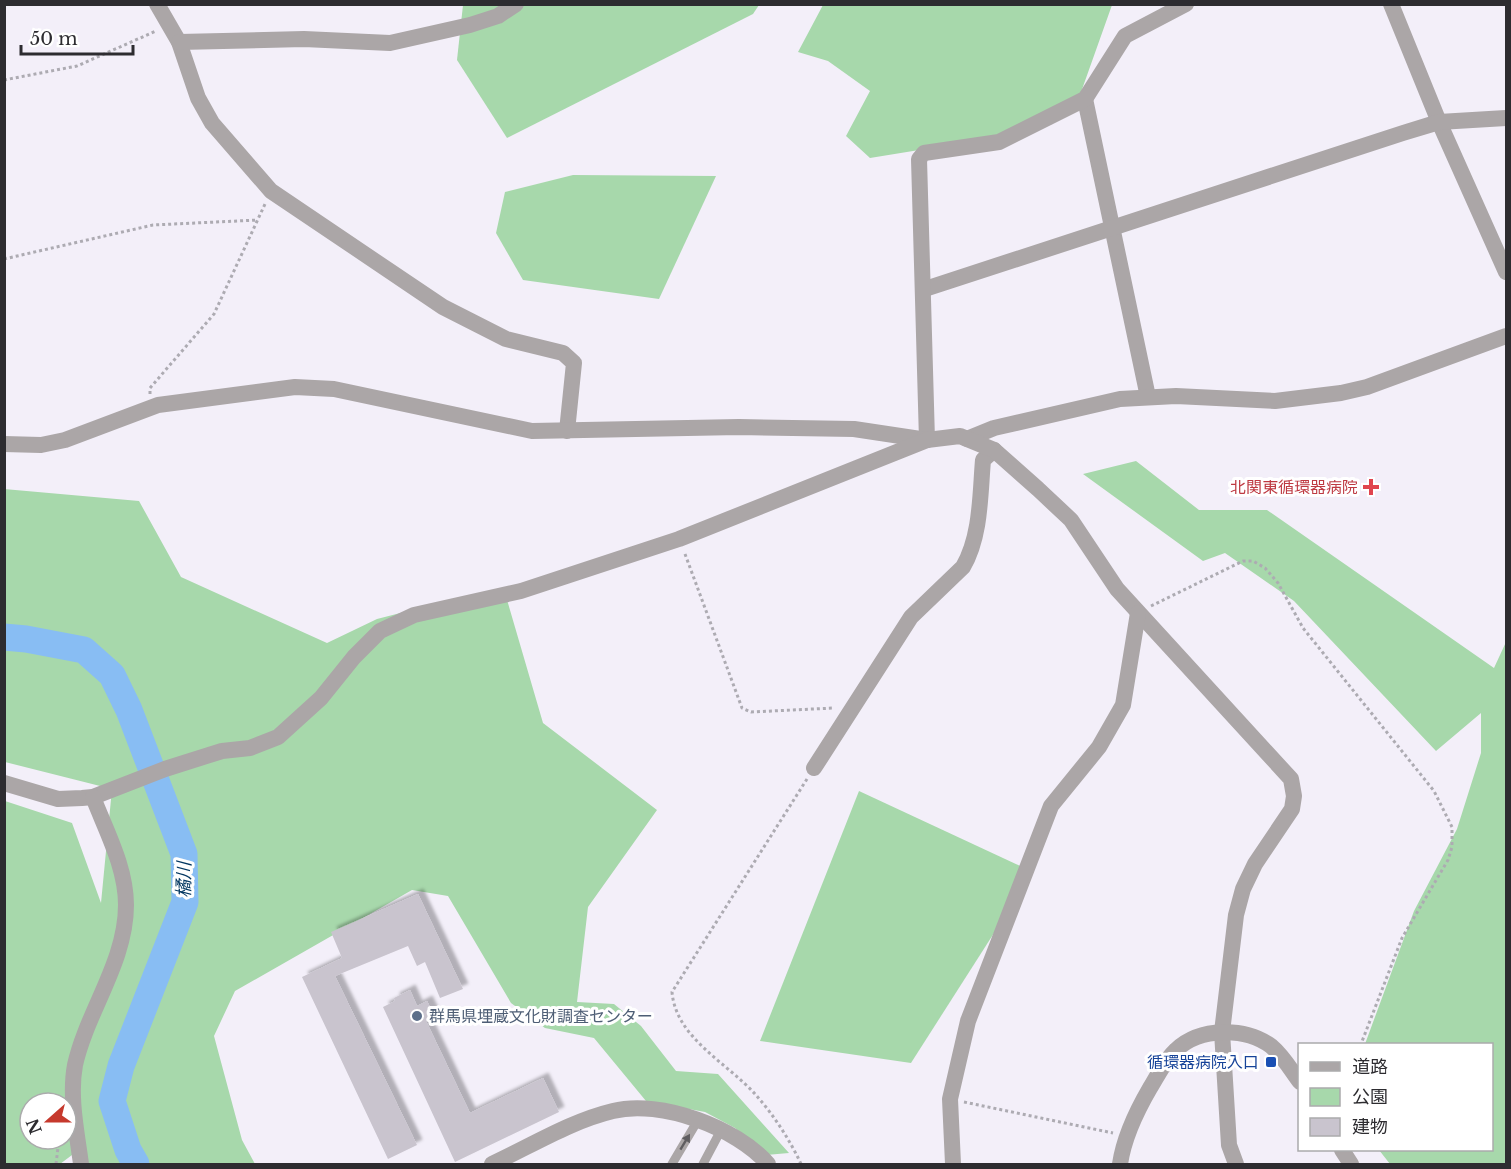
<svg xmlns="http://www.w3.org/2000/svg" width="1511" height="1169" font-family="'Libre Baskerville','Noto Sans JP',serif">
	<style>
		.green { fill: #a7d8ab; fill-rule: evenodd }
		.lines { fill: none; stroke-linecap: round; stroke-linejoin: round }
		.river { stroke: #88bdf3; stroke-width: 27 }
		.building { fill: #c9c4ce; filter: url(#shadow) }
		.path { stroke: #adabb2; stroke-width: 3; stroke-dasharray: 3 3; stroke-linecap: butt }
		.service { stroke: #aba6a7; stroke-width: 9 }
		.minor { stroke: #aba6a7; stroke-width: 16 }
		.tertiary { stroke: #aba6a7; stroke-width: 16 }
		.oneway { fill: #5f5d60 }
		.health-dot { fill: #e0444e; stroke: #fff; stroke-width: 2 }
		.service-dot { fill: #5c6f8a; stroke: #fff; stroke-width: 2 }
		.transit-dot { fill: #1a4fb4; stroke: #fff; stroke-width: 2 }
		.labels { text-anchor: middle; stroke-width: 6; stroke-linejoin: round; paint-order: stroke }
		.health-label { font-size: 16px; fill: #be3a42; stroke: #fff; text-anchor: end }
		.service-label { font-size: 16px; fill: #4e5e75; stroke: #fff; text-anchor: start }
		.transit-label { font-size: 16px; fill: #164399; stroke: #fff; text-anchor: end }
		.water-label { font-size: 18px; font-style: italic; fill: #043862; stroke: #fff }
	</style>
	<defs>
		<filter id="shadow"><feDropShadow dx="5.5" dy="-5.5" stdDeviation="1.5" flood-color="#0004"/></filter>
	</defs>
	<rect width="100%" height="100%" fill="#f3eff9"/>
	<g class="green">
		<path d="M463 5H759L753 14 507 138 457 60Z"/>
		<path d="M823 5H1112L1080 95 999 137 870 158 846 136 870 91 828 61 798 52Z"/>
		<path d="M573 175 716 176 659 299 523 280 496 233 505 192Z"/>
		<path d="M1136 461 1199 510H1267L1494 668 1506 642V1164H1390L1379 1150H1492V1044H1365L1414 911 1457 829 1481 753V713L1436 751 1294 601 1225 553 1203 561 1083 474Z"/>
		<path d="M4 489 139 501 181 577 327 643 377 619 451 600 505 593 543 723 657 810 588 907 577 1002 614 1004 641 1026 676 1071 718 1074 789 1153 766 1155 735 1128 705 1112 646 1101 594 1038 545 1028 511 1003 448 896 412 890 235 991 214 1036 242 1140 255 1164H78L72 1155 60 1164H5V801L72 823 101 903 112 789 5 762ZM30 1103H66V1139H30Z"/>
		<path d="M859 791 1033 872 911 1063 760 1041Z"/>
	</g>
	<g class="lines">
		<path class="river" d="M4 637 26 639 84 650 112 675 129 710 184 854 185 902 121 1066 112 1101 128 1150 136 1164"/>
	</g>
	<g class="building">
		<path d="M418 894 463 989 440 998 425 962 417 966 408 946 335 976 417 1145 388 1159 302 977 342 958 331 932Z"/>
		<path d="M410 990 417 1006 427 1001 435 1017 426 1021 470 1113 543 1078 559 1112 455 1162 383 1007 395 1001 394 998Z"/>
	</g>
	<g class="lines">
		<g class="path">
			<path d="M4 80 77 66 156 31"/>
			<path d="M4 259 153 225 258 220"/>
			<path d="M150 394V388L214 314 265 204"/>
			<path d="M685 554 742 708 751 712 834 708"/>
			<path d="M1151 606 1243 561H1253L1265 568 1278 583 1303 628 1434 791 1452 827V847L1448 860 1402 938 1361 1044"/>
			<path d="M964 1102 1113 1133"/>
			<path d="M56 1164 59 1139"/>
			<path d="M801 1164C790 1140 773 1114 755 1094 726 1062 676 1038 672 992L807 779"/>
		</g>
		<g class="service">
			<path d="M672 1164 698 1120"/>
			<path d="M703 1164 721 1130"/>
		</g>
		<g class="minor">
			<path d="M157 4 179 42 198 98 212 123 271 191 443 307 506 339 563 353 574 363 567 431"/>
			<path d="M1391 4 1439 122 1506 272"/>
			<path d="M179 42 304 39 390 43 470 25 498 16 516 4"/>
			<path d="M1085 99 1148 397"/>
			<path d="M925 289 1403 133 1439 122 1506 118"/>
			<path d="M967 439 994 428 1120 399 1176 396 1275 401 1341 393 1367 387 1506 336"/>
			<path d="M927 440 919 159 924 153 999 142 1085 99 1125 36 1186 4"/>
			<path d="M4 444 41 445 65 440 158 405 295 387 334 389 532 431 739 427 854 429 927 440"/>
			<path d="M814 768 911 617 963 567C981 536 980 495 983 460L994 450"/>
			<path d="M4 783 58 799 82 798 93 797 165 769 222 751 250 748 278 737 321 698 354 657 380 631 414 615 521 591 679 539 927 440 960 436 994 450 1038 489 1071 520 1117 589 1291 779 1294 796 1292 809 1255 864 1243 889 1236 915 1222 1032 1229 1145 1236 1164"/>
			<path d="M81 1164C77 1133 69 1097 75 1065 87 1011 126 962 126 905 126 867 106 831 93 797"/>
			<path d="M953 1164 950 1099 968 1021 1051 806 1099 747 1123 705 1138 613"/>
		</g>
		<g class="tertiary">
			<path d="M1342 1150 1351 1164"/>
			<path d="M492 1164C531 1146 571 1121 613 1111 661 1099 737 1128 768 1164"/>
			<path d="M1120 1164C1124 1137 1136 1112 1150 1088 1158 1075 1165 1060 1176 1050 1200 1027 1245 1027 1271 1046 1283 1056 1291 1070 1300 1082"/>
		</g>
	</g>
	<defs><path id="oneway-solid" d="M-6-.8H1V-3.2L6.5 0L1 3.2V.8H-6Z" transform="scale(1.5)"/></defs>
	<use class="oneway" href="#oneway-solid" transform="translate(685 1142) rotate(-59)"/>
	<path class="health-dot" d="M1368 478h6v6h6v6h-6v6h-6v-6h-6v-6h6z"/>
	<circle class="service-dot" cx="417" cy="1016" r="6"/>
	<rect class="transit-dot" x="1265" y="1056" width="12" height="12" rx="3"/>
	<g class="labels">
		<g class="health-label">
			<text x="1358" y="493">北関東循環器病院</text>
		</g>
		<g class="service-label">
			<text x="429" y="1022">群馬県埋蔵文化財調査センター</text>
		</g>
		<g class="transit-label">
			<text x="1259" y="1068">循環器病院入口</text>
		</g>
		<g class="water-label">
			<text transform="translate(184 880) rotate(-89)" y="6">橘川</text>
		</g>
	</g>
	<rect width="1511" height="1169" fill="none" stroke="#2d2c30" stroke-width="12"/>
	<rect x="1298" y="1043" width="195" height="108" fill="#ffffff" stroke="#ababac" stroke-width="1.5"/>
	<rect x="1310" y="1062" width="30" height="9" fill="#aba6a7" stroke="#ababac" stroke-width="1.5"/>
	<text x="1352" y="1073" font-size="18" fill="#2d2c30">道路</text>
	<rect x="1310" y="1088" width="30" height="18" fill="#a7d8ab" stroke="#ababac" stroke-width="1.5"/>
	<text x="1352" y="1103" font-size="18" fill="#2d2c30">公園</text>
	<rect x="1310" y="1118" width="30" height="18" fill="#c9c4ce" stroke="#ababac" stroke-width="1.5"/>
	<text x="1352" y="1133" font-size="18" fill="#2d2c30">建物</text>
	<g transform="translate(48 1121) rotate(249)"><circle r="28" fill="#ffffff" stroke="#ababac" stroke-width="1.5"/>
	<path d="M0-4.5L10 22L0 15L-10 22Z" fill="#c6392d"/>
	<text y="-9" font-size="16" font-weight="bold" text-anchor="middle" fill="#2d2c30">N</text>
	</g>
	<path d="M21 45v9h112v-9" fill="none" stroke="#2d2c30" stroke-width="3"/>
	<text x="30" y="45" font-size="18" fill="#2d2c30" stroke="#ffffff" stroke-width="4.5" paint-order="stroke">50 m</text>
</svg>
